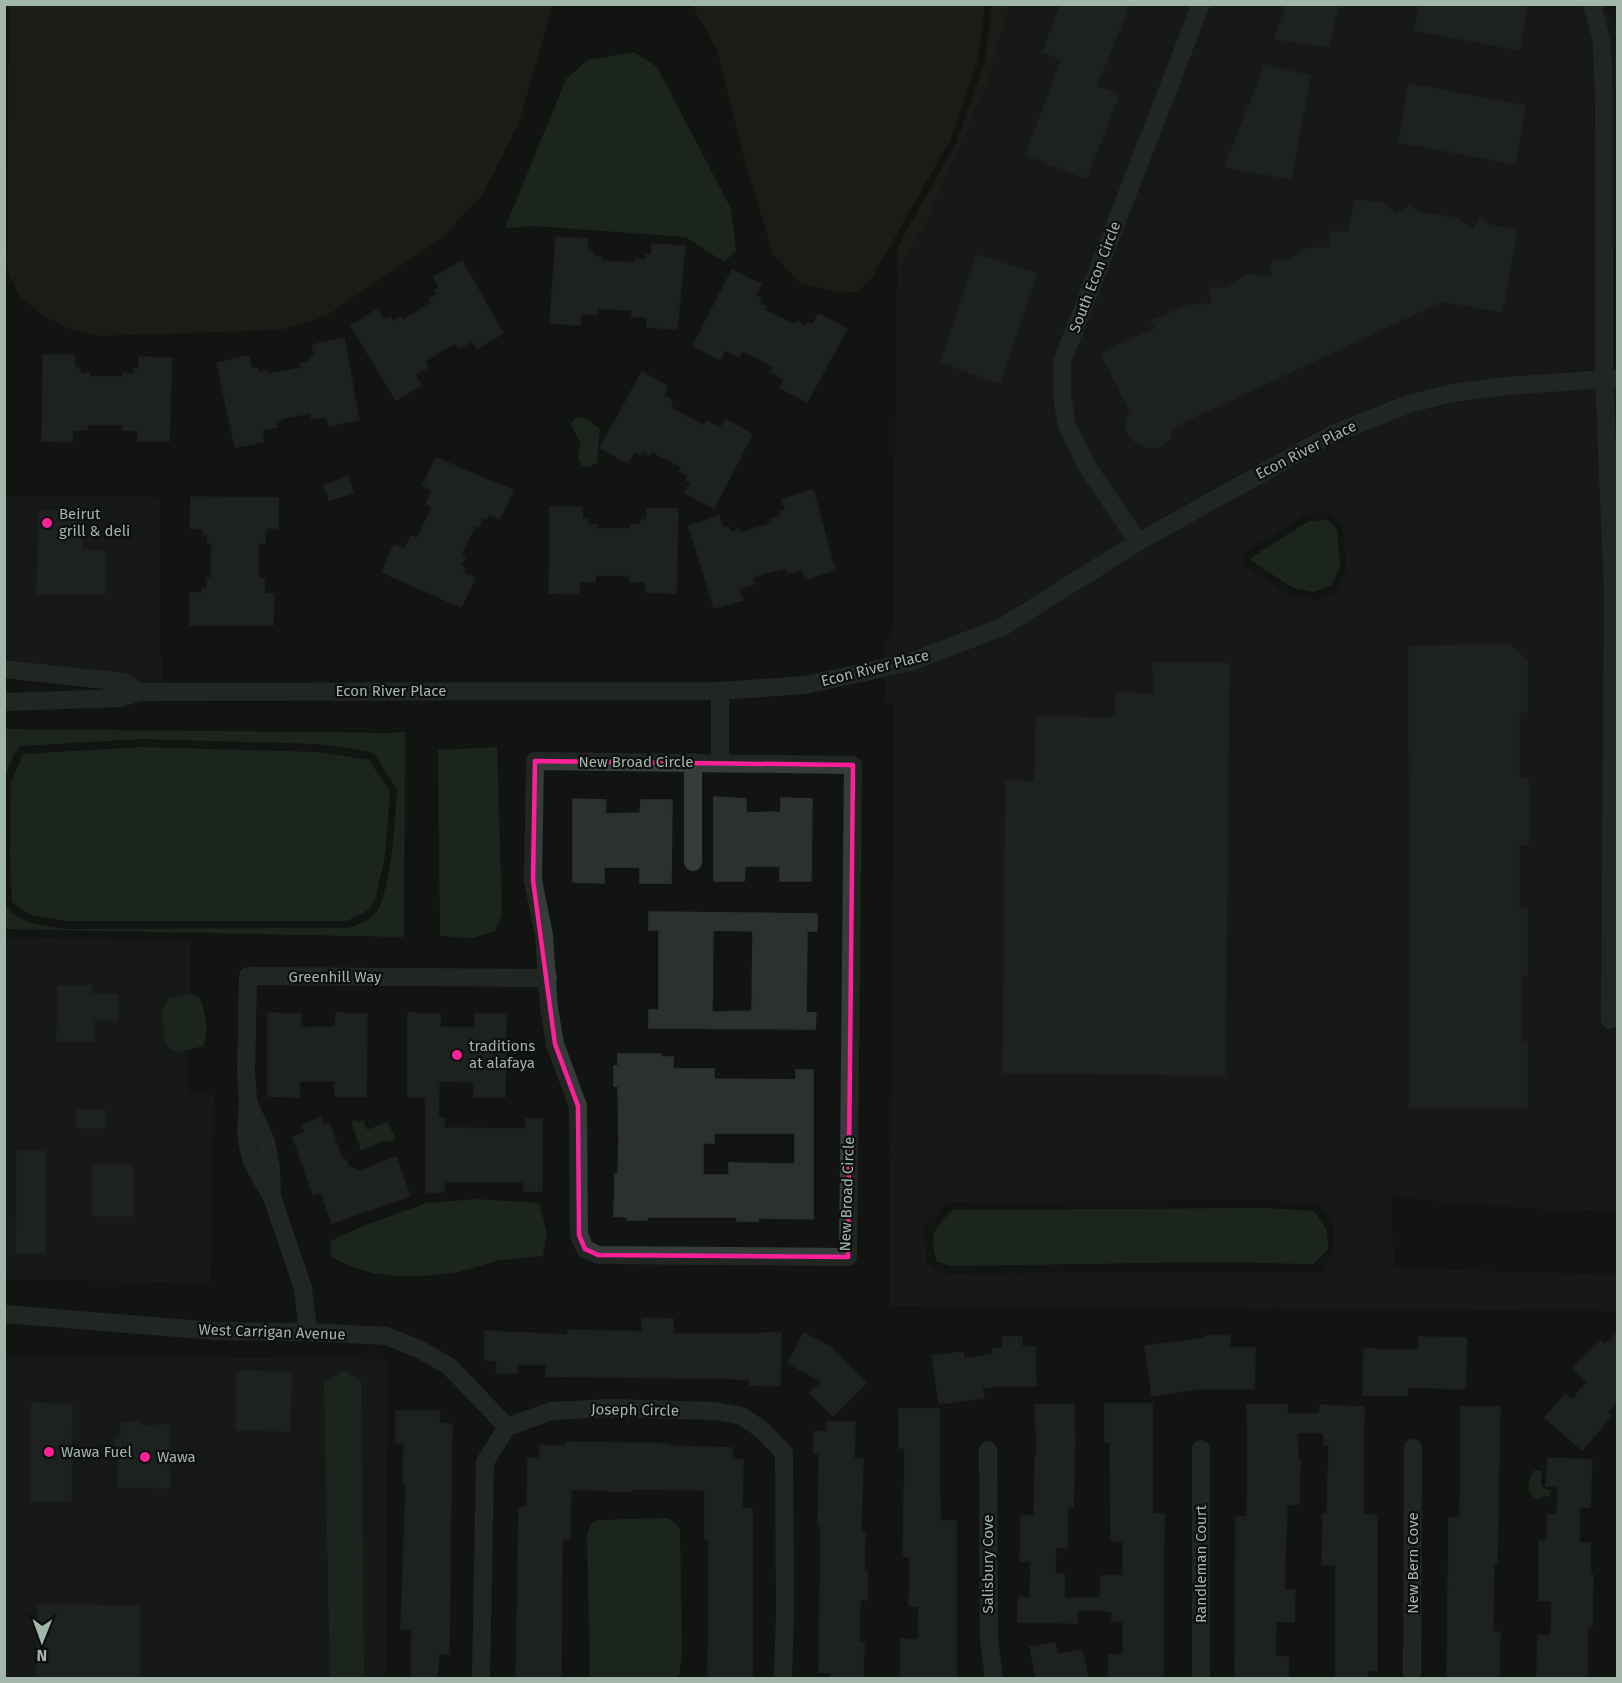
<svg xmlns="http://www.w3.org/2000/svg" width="1622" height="1683" font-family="'Fira Sans',sans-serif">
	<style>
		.built { fill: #1e2120; fill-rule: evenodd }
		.green { fill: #27261e }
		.water { fill: #27392b }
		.building { fill: #2c312f; stroke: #2c302f; stroke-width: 1.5; fill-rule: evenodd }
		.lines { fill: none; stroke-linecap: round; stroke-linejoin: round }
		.street { stroke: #353c39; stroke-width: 18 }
		.marked { fill: none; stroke: #ff1f9a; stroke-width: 4.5; stroke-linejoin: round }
		.poi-dot { fill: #ff1f9a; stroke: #0d0f0e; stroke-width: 2 }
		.labels { text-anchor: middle; stroke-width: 4.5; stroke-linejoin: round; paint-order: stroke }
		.street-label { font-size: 15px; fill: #a2b6ab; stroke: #0d0f0e }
		.poi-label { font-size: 15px; fill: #a2b6ab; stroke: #0d0f0e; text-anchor: start }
	</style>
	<rect width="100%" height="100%" fill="#121413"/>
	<g class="built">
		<path d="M1581 4 1584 8 1594 43 1596 369 1504 377 1452 384 1406 395 1328 425 1140 530 1094 461 1075 421 1070 395 1071 364 1209 5Z"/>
		<path d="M1009 5H1192L1054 398 1126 539 1000 617 909 653 884 659V640L889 638 893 631 897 274 926 222 987 84Z"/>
		<path d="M1600 5H1605L1617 26V247L1612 245Z"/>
		<path d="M1596 387 1605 592 1602 1028 1617 1029V1209L1567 1211 1424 1200 1391 1195 1394 1268 1617 1275V1311L890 1306 894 709 891 702 885 701V678L913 671 1008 634 1142 550 1335 442 1411 413 1454 403 1506 395ZM1308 513H1330L1343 527 1346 570 1335 593 1316 600 1289 595 1245 566 1242 558 1244 553ZM1269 1200 1316 1204 1320 1206 1334 1227 1335 1251 1328 1259 1322 1273 1101 1272 951 1274 936 1270 931 1265H927L923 1225 944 1205 954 1202Z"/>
		<path d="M1613 387H1618L1617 522Z"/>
		<path d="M5 496 160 497V651L162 657V683H146L145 681 141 682 123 673 5 659Z"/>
		<path d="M5 937 190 941 188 1094 213 1095 211 1283 5 1279Z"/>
		<path d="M5 1356 388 1359 385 1678H5Z"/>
	</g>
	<g class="green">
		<path d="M9 5V4L553 5 518 125 482 195 441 239 326 316 280 330 99 336 69 329 43 315 19 296 7 269Z"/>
		<path d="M692 5H985L978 58 950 140 870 281 857 292 837 293 799 282 773 254 746 165 717 50Z"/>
		<path d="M992 5H1009L987 84 926 222 897 274 898 246 956 144 985 61Z"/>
	</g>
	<g class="water">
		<path d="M634 52 657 67 731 209 736 251 724 262 686 237 535 226 505 228 566 79 588 60Z"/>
		<path d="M577 417 586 419 600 429 597 463 588 467 581 465C578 457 577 453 581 445L571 424Z"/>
		<path d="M1328 520 1337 530 1340 567 1331 586 1314 592 1293 588 1249 559 1309 521Z"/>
		<path d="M5 729 388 733 405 732 404 937 5 929V903C15 925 47 926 68 929L350 928C357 924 370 920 375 914 391 897 395 818 397 793L396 788 375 755 370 752 320 744 142 739 20 746C11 756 5 775 5 788Z"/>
		<path d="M142 747 319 752 369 760 390 792 385 856 376 896 370 909 347 921H68L31 915 12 902 10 855 11 782 23 754Z"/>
		<path d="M497 747 502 915 495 931 472 938 440 936 438 750Z"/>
		<path d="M192 994 200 999C206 1014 209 1031 203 1046L179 1052 171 1050 165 1041 162 1010 169 998Z"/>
		<path d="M357 1120 358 1123 363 1120 367 1130 387 1122 396 1139 388 1142 387 1140 361 1150 351 1122Z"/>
		<path d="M477 1199 539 1203 547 1233 543 1256C528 1258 512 1258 497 1261 482 1264 468 1271 452 1273 411 1278 368 1280 331 1256V1241L360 1227 427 1203Z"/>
		<path d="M1268 1208 1314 1211 1327 1230 1328 1249 1313 1264 1212 1262 951 1266 937 1262C928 1234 934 1228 953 1210Z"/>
		<path d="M344 1371 361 1381 364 1678H330L324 1383Z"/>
		<path d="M1533 1471H1540L1542 1473 1541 1483 1544 1489 1550 1490V1497L1544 1496 1538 1499C1525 1494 1528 1482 1533 1471Z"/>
		<path d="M668 1518 680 1528 682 1655 679 1675 673 1678H590L587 1536 590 1525 597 1520Z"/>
	</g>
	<g class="building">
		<path d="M1061 4H1130L1096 86 1119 95 1086 178 1026 155 1062 59 1043 52Z"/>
		<path d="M1287 4H1338L1329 47 1274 39Z"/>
		<path d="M1419 4H1527L1519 50 1415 30Z"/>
		<path d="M1265 65 1310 76 1291 179 1225 167Z"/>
		<path d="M1409 84 1525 106 1515 164 1399 142Z"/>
		<path d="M1355 200 1383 203 1396 215 1410 206 1420 213 1457 218 1473 231 1480 217 1492 226 1517 230 1502 312 1442 301 1173 427 1170 438 1159 447H1146L1134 441 1126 431V422L1130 411 1101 353 1156 328 1151 321 1188 305 1212 304 1210 288H1224L1248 275 1272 276V261H1288L1309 248H1331L1330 232H1349Z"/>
		<path d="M556 237 588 239 587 251 593 252V257H602L601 261 635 263 636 259 646 260V255H652V244L685 246 677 329 647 327V317L632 316V310L597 308V314H581L580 325 550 323Z"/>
		<path d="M976 255 1037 274 1000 383 941 362Z"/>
		<path d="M462 261 503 333 477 349 472 341 459 348 455 343 433 356 425 361 428 367 415 375 421 385 396 400 351 326 378 309 384 320 390 317 393 322 400 317 402 321 431 303 429 299 438 294 435 290 440 287 434 277Z"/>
		<path d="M732 270 761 284 755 295 761 298 758 303 766 306 764 310 795 325 797 321 806 327 808 322 813 325 818 314 847 329 807 402 780 388 784 379 771 372 773 367 761 360 742 351 739 357 725 350 720 360 693 346Z"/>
		<path d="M344 338 359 420 329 426 326 417 312 419 310 413 289 417 276 421 277 427 262 430 264 442 235 447 217 363 249 356 251 368H257L258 373 267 370V375L301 368 300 363 310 362V357L315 356 312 345Z"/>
		<path d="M43 355H74L75 368H80V374L89 373V377H123V373L134 374V369H139V357L172 358 169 441H138V431L123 430V424H87V430H72V442L42 441Z"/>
		<path d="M642 372 668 386 663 396 672 401 671 408 687 417 704 426 707 421 720 428 726 420 752 434 714 508 685 493 691 483 686 480 689 476 679 471 682 467 651 451 650 455 642 450 640 455 634 452 628 463 600 448Z"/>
		<path d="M436 458 513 490 500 519 489 514 487 519 482 517 479 527 475 525 461 556 465 558 460 565 465 568 463 573 475 578 461 607 382 572 394 545 405 549 411 536 417 538 427 518 432 506 426 504 432 490 423 485Z"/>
		<path d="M348 477 353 493 329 500 324 485Z"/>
		<path d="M813 490 835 570 806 579 802 569 788 573 786 568 762 574 752 578 754 584 739 589 743 600 714 608 689 526 719 516 723 528 729 527 731 532 739 529 740 533 773 523 771 519 781 516 780 511 785 510 782 499Z"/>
		<path d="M191 497 278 498V528H266L265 543H259L258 561V578L264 579V594H274L273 625H190V593H202V588H207V578H211L212 543 207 544 208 535H203V529L190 528Z"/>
		<path d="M550 507H582V519L588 520V525H597L596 529H631V525H641V520H647V509H678L676 593 646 592 645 582H630V576L617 575H595V582H579V594L549 593Z"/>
		<path d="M39 511H82V550L105 551V594H37Z"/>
		<path d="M1510 645 1527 661V712H1519V778L1528 779V844L1519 845V908L1527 909V975L1520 976 1521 1042H1527V1107H1410L1409 646Z"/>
		<path d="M1153 662 1229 664 1225 1075 1003 1073 1006 781 1035 782 1036 717 1116 718 1115 693 1154 694Z"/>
		<path d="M714 797 746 799V813L781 812V798L812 799 811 881H780V866H745L744 881H714Z"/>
		<path d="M573 799 606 800 605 814 640 813 641 800H672L671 883H640V867H604V883L573 882Z"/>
		<path d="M649 912 817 914V931H807L806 1013H816L815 1029 649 1028V1010H659V930H649ZM713 930 753 931 752 1011 712 1012Z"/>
		<path d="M58 986H91V994H118V1020H94V1041H57Z"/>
		<path d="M268 1013 301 1014 300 1028 335 1027 336 1013 367 1014 366 1097 335 1096V1081H299V1097L268 1096Z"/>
		<path d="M408 1013 440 1014V1028H475V1014H506L505 1097H474V1082L439 1081 438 1118H444V1128L526 1129V1119H542V1191H524V1182H444V1192H426V1097H408Z"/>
		<path d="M618 1054H661V1057H673V1069H714V1079L796 1080V1070H813V1219L758 1218V1221H737V1217H647V1220H627V1217L614 1216 615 1174H618L619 1141 618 1086H614V1066H618ZM714 1133H795V1164L729 1163V1175H703V1143H714Z"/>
		<rect x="77" y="1110" width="28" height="18"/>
		<path d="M321 1118 324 1125 329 1123 342 1158 347 1161 348 1166 359 1171 396 1157 410 1196 332 1223 321 1192 313 1195 293 1137 305 1132 302 1125Z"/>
		<path d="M17 1151H45V1253H16Z"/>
		<path d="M92 1165H133V1216H93Z"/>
		<path d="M642 1318 673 1319V1334L781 1333 780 1386 750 1385V1379L546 1376V1364H517V1373H496L497 1360H485V1331L568 1335V1330L642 1332Z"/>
		<path d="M804 1333 832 1348 866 1383 833 1416 810 1393 822 1382 788 1363Z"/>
		<path d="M1617 1333V1402L1607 1413 1611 1416 1582 1450 1545 1418 1565 1394 1572 1400 1587 1382 1573 1368 1601 1341 1605 1345Z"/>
		<path d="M1205 1336H1230V1348H1255L1254 1389 1205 1388 1152 1396 1145 1346 1205 1338Z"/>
		<path d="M1003 1337H1022V1347H1035L1036 1386 982 1387 984 1398 939 1404 932 1356 963 1352 964 1359 993 1354V1349H1003Z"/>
		<path d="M1419 1337 1467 1338 1465 1389 1408 1387 1407 1396 1363 1395 1364 1349 1419 1350Z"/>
		<path d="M237 1371 291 1372 290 1431 236 1430Z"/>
		<path d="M32 1403 72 1404 71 1501H31Z"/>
		<path d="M1074 1404 1075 1443 1073 1507H1068L1067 1548 1056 1547 1055 1574H1064V1598H1100L1101 1576H1123V1541H1111L1110 1442H1105V1404H1152V1514H1164L1163 1678H1108L1109 1655H1123V1621H1112V1611L1077 1610V1623L1018 1622V1597L1030 1598 1031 1561H1020L1021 1516H1034L1035 1456H1037L1035 1405Z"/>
		<path d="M1287 1404 1288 1414 1320 1413V1405L1364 1407 1363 1515H1377V1671L1367 1670V1678H1336V1565H1322L1323 1514H1327L1329 1445H1324V1433L1297 1432 1298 1460H1300L1299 1504H1287L1284 1590H1295L1294 1622 1276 1621 1275 1656 1288 1657V1678H1235L1236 1517H1247L1248 1459 1247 1405Z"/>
		<path d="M1461 1407H1500L1497 1564H1494L1493 1632H1500L1499 1678H1447L1449 1518H1460Z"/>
		<path d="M899 1409H939L940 1521H956V1678H900L901 1639 918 1640 919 1606H909L910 1557H903L905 1448H899Z"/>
		<path d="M396 1411H440L439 1424H452L449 1654H439L437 1678H411L412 1629H401L406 1483H403L404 1443H396Z"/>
		<path d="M121 1422H140V1426L169 1425 170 1488 118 1487V1459H116L115 1439H120Z"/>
		<path d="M827 1422H855L854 1459H863L861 1532H865L864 1570H867V1600H860L859 1642H864L863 1678H831V1673L819 1672 821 1526H818L819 1453H814V1432H827Z"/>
		<path d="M566 1442 670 1444V1446L732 1448V1460H743L742 1509H752V1678H708L709 1540 705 1539V1490L632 1489V1492L571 1489 570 1539H562L561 1678H516L519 1507H527L528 1458H540V1445L566 1446Z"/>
		<path d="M1548 1458 1592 1460 1590 1507H1579V1543H1590V1575H1593L1592 1626H1588L1587 1678H1537L1538 1635 1551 1636 1552 1601 1539 1600V1541H1547L1548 1514 1557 1515 1558 1486H1546Z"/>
		<path d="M38 1605 140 1606 139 1678H37Z"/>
		<path d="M1055 1643 1057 1654 1082 1650 1088 1678H1036L1030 1647Z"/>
	</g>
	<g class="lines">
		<g class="street">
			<path d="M1592 4 1602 42 1604 105V377L1613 592 1610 1020"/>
			<path d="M1138 542 1087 466 1067 425 1062 396V362L1201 4"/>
			<path d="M4 669 123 682 140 692"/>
			<path d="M4 702 121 698 140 692 720 691 805 685 911 662 1004 626 1138 542 1332 434 1409 404 1453 393 1505 386 1618 378"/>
			<path d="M535 761 853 765 848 1257 598 1255 585 1249 579 1235 578 1106 555 1044 549 1008 544 936 533 880Z"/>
			<path d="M693 762V862"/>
			<path d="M720 763V691"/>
			<path d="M250 1106 266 1142 271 1168 272 1195"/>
			<path d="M4 1314 215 1331 308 1332 387 1336 419 1349 449 1366 507 1427"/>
			<path d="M308 1332 303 1288 272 1197 252 1162 248 1147 246 1132 248 1102 246 1073 248 976 548 978"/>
			<path d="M1201 1449V1678"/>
			<path d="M988 1450 989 1640 994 1678"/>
			<path d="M481 1678 485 1462 507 1427 551 1411 610 1408 715 1411 742 1416 762 1430 784 1453 785 1611 783 1678"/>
			<path d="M1412 1678 1413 1448"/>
		</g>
	</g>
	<path d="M0 0H1622V1683H0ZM535 761 853 765 848 1257 598 1255 585 1249 579 1235 578 1106 555 1044 533 880Z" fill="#121413" fill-opacity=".55" fill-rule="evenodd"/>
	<path class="marked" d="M535 761 853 765 848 1257 598 1255 585 1249 579 1235 578 1106 555 1044 533 880Z"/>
	<g class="poi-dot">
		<circle cx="47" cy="523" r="6"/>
		<circle cx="457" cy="1055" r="6"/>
		<circle cx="49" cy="1452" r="6"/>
		<circle cx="145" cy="1457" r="6"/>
	</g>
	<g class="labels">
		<g class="street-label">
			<text transform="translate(1095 277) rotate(-69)" y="5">South Econ Circle</text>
			<text transform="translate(1306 450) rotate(-27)" y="5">Econ River Place</text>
			<text transform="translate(875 668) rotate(-14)" y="5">Econ River Place</text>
			<text x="391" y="696">Econ River Place</text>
			<text x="636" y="767">New Broad Circle</text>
			<text x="335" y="982">Greenhill Way</text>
			<text transform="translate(847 1194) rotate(-88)" y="5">New Broad Circle</text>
			<text transform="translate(272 1332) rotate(2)" y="5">West Carrigan Avenue</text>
			<text transform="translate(635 1410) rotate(1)" y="5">Joseph Circle</text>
			<text transform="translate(1413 1563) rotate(-90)" y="5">New Bern Cove</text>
			<text transform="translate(988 1564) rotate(-90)" y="5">Salisbury Cove</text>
			<text transform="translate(1201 1564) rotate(-90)" y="5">Randleman Court</text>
		</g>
		<g class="poi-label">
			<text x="59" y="519">Beirut<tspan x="59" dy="17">grill &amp; deli</tspan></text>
			<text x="469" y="1051">traditions<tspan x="469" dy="17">at alafaya</tspan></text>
			<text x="61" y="1457">Wawa Fuel</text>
			<text x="157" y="1462">Wawa</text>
		</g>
	</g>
	<rect width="1622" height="1683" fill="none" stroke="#a2b6ab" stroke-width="12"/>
	<g transform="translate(42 1641) rotate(181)" stroke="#0d0f0e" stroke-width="4.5" paint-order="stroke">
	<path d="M0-4.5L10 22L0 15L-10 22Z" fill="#a2b6ab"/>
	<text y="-9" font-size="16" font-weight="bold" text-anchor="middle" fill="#a2b6ab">N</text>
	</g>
</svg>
